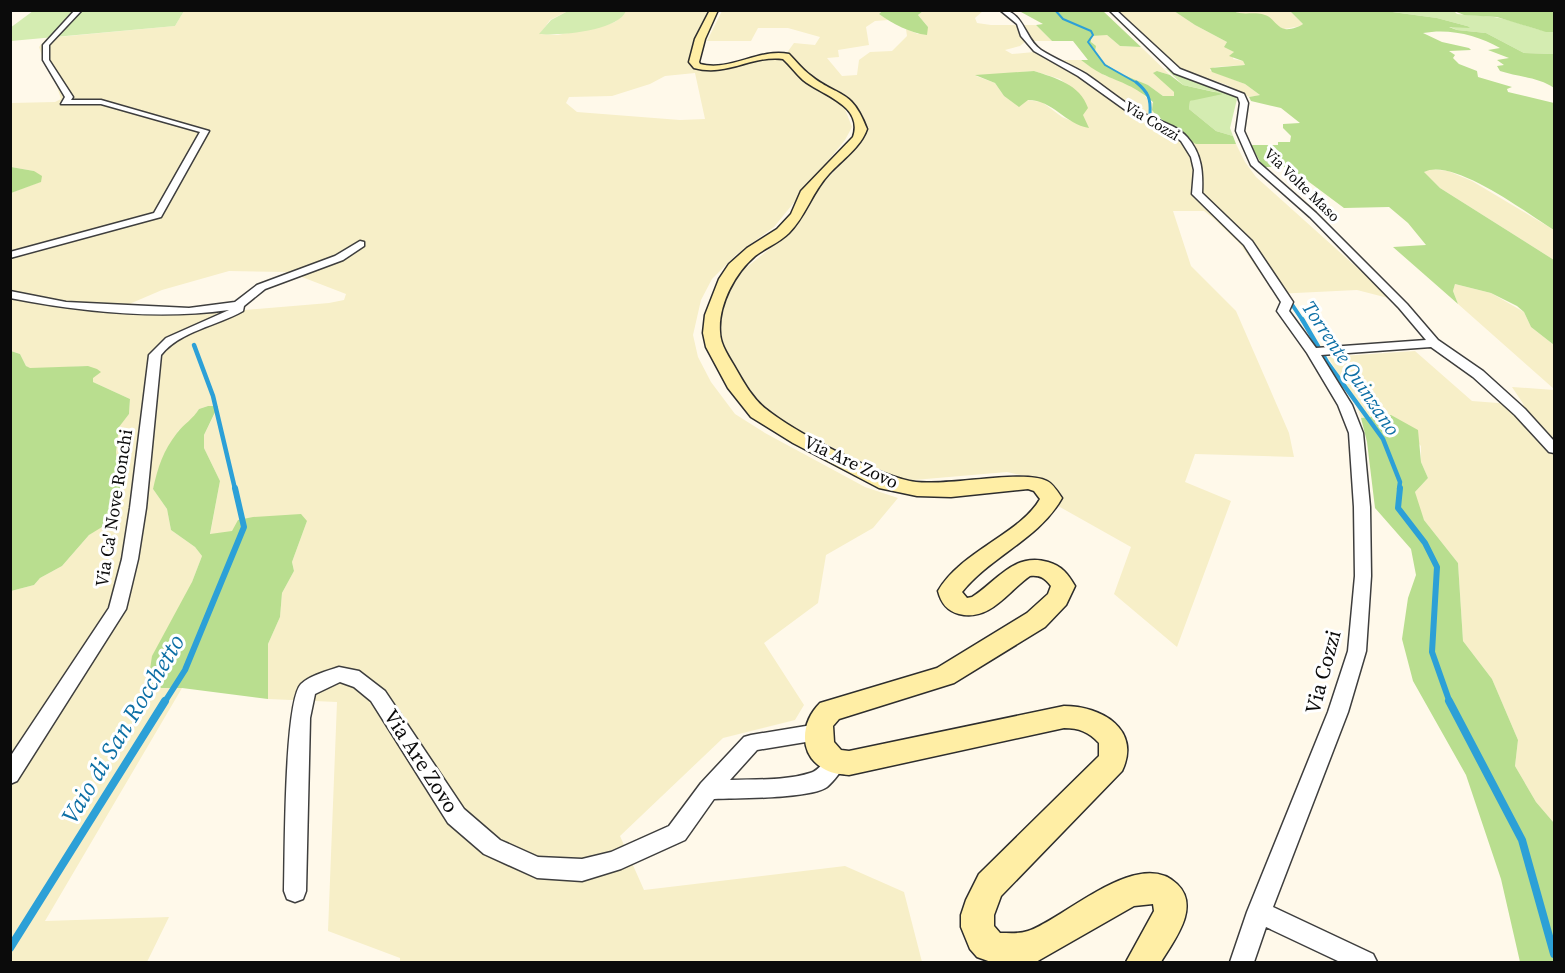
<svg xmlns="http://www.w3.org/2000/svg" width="1565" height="973" font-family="'Source Serif 4',serif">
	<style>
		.farmland { fill: #f7efc8; fill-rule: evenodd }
		.green { fill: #d4ecb1 }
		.forest { fill: #b9de8f }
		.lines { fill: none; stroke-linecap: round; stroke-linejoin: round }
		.stream-far5 { stroke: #2ca0d7; stroke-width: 2 }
		.stream-far4 { stroke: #2ca0d7; stroke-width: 3 }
		.stream-far3 { stroke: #2ca0d7; stroke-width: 4 }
		.stream-far2 { stroke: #2ca0d7; stroke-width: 4.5 }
		.stream-far1 { stroke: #2ca0d7; stroke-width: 6 }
		.stream { stroke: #2ca0d7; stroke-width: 8 }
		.street-casing { stroke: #3e3e3e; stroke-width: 3 }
		.secondary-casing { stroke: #2d2d2d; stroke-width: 3 }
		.street { fill: #fff; fill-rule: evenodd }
		.secondary { fill: #ffeea5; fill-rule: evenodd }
		.labels { text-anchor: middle; stroke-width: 6; stroke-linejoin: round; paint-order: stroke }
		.far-street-label { font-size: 15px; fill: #0b0b0b; stroke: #fff }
		.street-label { font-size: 18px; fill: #0b0b0b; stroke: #fff }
		.water-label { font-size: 20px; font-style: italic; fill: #0d6fa5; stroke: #fff }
		.near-street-label { font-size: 21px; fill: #0b0b0b; stroke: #fff }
		.near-water-label { font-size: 24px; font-style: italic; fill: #0d6fa5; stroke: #fff }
	</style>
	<rect width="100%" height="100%" fill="#fff9ea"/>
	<g class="farmland">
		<path d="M184 11H568L550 20 540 34 557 35 592 29 615 22 626 11H710L694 39 692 60 696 68 716 70 772 57H784L843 104 852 127 845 140 774 227 737 254 712 279 701 300 693 335 698 357 711 382 735 414 765 433 865 487 898 498 873 528 826 555 818 603 764 643 804 705 795 720 723 738 620 836 644 890 845 866 904 892 922 962H400V958L328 931 337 702 268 699V644L280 617 282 593 294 571 292 562 307 521 210 535 220 481 204 448V435L218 407 208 406 199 409 193 419 178 431 153 489 167 509 171 530 195 547 202 556 192 582 161 688H182L45 921 169 917 147 962H11V591L34 585 40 578 62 566 89 535 110 518 119 502 120 487 116 452 119 426 129 414 130 399 93 382 88 366 30 369 26 366 20 354 11 351 10 193 40 182 34 171 11 167V103L55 102 61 99 53 74 44 62 39 47 47 38 175 26ZM695 73 705 119 680 120 577 112 566 103 569 97 612 96 650 84 665 76ZM229 271 289 272 346 294 344 300 329 303 245 310 230 303 188 309 127 305 162 290Z"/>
		<path d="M722 11H882L879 14 888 20 875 21 866 27 869 45 838 50 839 57 827 58 842 76 857 75 859 60 870 52 892 51 907 36 906 29 918 34 928 27 918 15 923 11H1021H983L975 18 977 23 991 25H1036L1052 41H1026L1020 46 1005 50 1012 54 1034 52 1047 60H1081L1104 75 1135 87 1196 143 1236 144 1245 162 1256 177 1392 299 1357 290 1275 294 1240 244 1213 218 1204 211H1173L1191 266 1236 311 1289 433 1294 457 1195 454 1185 482 1231 501 1177 647 1114 594 1131 547 1051 502 1034 478 1007 472 914 480 902 479 880 472 784 422 757 405 744 390 717 334 724 302 733 282 742 271 793 230 818 188 857 148 867 129 864 118 856 106 807 73 791 55 786 54 794 43 815 45 820 37 788 28H758L751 41H707ZM1034 71 1060 79 1081 96 1083 115 1074 122 1062 117 1042 102 1027 100 1014 103 1004 96 995 83 976 76Z"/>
		<path d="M1113 11H1174L1195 25 1227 42 1225 46 1234 52 1233 59 1243 61 1245 65 1215 67 1209 70 1245 84 1260 95 1249 97 1227 85 1176 67Z"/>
		<path d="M1233 11H1290L1303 24 1301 26 1284 29 1249 14 1244 15Z"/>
		<path d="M1100 34 1107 35 1120 46 1141 47 1170 75 1157 71 1160 78 1174 92V96H1163L1148 85 1134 81 1104 63 1095 51 1090 39V36Z"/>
		<path d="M1430 169 1448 171 1472 181 1554 230V260L1440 188 1423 172Z"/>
		<path d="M1455 284 1491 293 1524 312 1531 327 1554 345V389L1458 304 1453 291Z"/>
		<path d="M1415 351 1472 401 1524 405 1512 387 1554 390V823L1536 802 1515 766 1518 740 1492 679 1463 641 1458 563 1424 520 1417 506 1415 492 1428 478 1421 462V446L1391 415 1361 418 1356 404 1328 357Z"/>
	</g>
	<g class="green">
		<path d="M33 11H184L175 26 11 41 10 28Z"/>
		<path d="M568 11V10L626 11C618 31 559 36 539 34L551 20Z"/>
		<path d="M1385 11H1454L1457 14C1471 16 1485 15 1499 18 1517 21 1538 32 1554 32V54L1524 53 1486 33 1457 30 1448 26H1467L1437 18Z"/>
		<path d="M1165 68 1236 97 1237 99 1230 128 1233 136 1216 131 1189 109 1190 101 1215 92 1183 85Z"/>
	</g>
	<g class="forest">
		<path d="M882 11H923L918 15 928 27 927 35C910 33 893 24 879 14Z"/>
		<path d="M1233 11C1244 16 1253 11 1265 15 1274 18 1276 27 1285 29 1290 30 1299 27 1303 24L1290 11H1385L1437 18 1467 26 1470 28 1449 27 1457 30 1486 33 1524 53 1554 54V88C1539 77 1518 77 1500 71L1497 66 1504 65 1497 60 1509 58 1488 50 1500 48C1478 35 1449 28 1423 33L1442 42 1469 48 1471 50 1449 51 1455 55 1453 58 1459 64 1477 71 1478 77 1512 87 1507 89 1508 92 1554 103V230C1528 214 1453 157 1424 172L1440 188 1554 260V345L1531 327 1524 312 1517 306 1491 293 1455 284 1453 291 1458 304 1393 247 1426 245 1408 223 1389 207 1344 208 1289 167H1263L1251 145H1278V142H1290L1291 136 1283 128V124L1300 123 1281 108 1251 101 1249 97 1260 95 1245 84 1212 72 1210 68 1245 65 1243 61 1229 56 1234 52 1224 47 1227 42 1195 25 1174 11Z"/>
		<path d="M1454 11H1554V32H1546L1497 17 1464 15Z"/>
		<path d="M1021 12 1103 11 1141 47 1120 46 1107 35 1091 36V42L1096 46 1095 51 1104 63 1121 74 1148 85 1163 96H1174V92L1153 73 1157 71 1170 75 1183 85 1223 94 1190 101 1189 109 1216 131 1233 136 1236 144H1196L1188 140 1156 115 1152 110 1153 102C1135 86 1122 83 1102 74 1094 70 1088 65 1081 60H1088L1073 41H1052L1036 25 1043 24Z"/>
		<path d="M1034 71C1055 78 1080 84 1088 108L1083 115 1089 128C1065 124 1053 100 1028 100L1019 107 1004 96 995 83 975 75Z"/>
		<path d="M11 167 34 171 42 176 41 182 11 193Z"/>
		<path d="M11 351 20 354 26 366 30 368 88 366 97 369 101 372 93 378V382L130 399 129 414 119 427 116 452 120 487 119 502 102 527 89 535 62 566 40 578 34 585 11 591Z"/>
		<path d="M208 406H218L204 435V448L220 481 210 534 232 531 238 520 253 517 301 514 307 521 292 562 294 571 282 593 280 617 268 644V699L182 688H161L148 682 152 656 192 582 202 556 195 547 171 530 167 509 153 489C158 467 163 451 177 433 184 424 193 419 199 409Z"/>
		<path d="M1391 415 1418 430 1421 462 1428 478 1415 492 1424 520 1458 563 1463 641 1492 679 1518 740 1515 766 1536 802 1554 823V962H1520L1501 879 1466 775 1413 681 1402 639 1408 598 1416 575 1411 549 1375 508 1367 442 1361 418Z"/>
	</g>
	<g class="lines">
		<path class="stream-far5" d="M1055 10 1063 19 1091 31 1093 35 1088 42 1105 65 1137 83"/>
		<path class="stream-far4" d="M1136 82C1148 92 1151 98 1150 114L1162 122"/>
		<path class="stream-far3" d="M1289 300 1303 321"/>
		<g class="stream-far2">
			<path d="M1302 319 1327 362 1383 439 1400 482 1399 489"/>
			<path d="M194 345 213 396 235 489"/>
		</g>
		<g class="stream-far1">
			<path d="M1400 488 1398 508 1425 543 1437 567 1432 652 1450 703"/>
			<path d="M164 703 185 670 244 527 235 488"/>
		</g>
		<g class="stream">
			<path d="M1449 701 1522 840 1554 954"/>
			<path d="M10 948 165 701"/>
		</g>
		<defs>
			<g id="street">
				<path d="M75 10H82L49 45V60L73 97 71 100H101L209 131 161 217 10 258V252L154 213 200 132 101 104H61L65 97 43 60V45Z"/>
				<path d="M1000 10C1024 10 1024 39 1041 50 1055 59 1071 65 1086 74 1102 85 1118 98 1135 109 1152 120 1173 122 1187 137 1202 154 1203 172 1202 193L1252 241 1293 302 1289 311 1316 348 1426 340 1399 308 1310 217 1251 165 1236 131 1240 103 1238 97 1174 73 1109 10H1116L1180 69 1244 94 1248 103 1244 131 1258 162 1316 213 1407 304 1438 340 1483 371 1525 409 1554 441V453L1549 452 1515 415 1473 377 1431 347 1321 355 1352 405 1363 433 1370 507 1371 576 1366 651 1348 712 1273 907 1373 954 1377 962H1340L1266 927 1254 962H1230L1247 912 1328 712 1348 651 1355 576 1354 507 1349 433 1338 405 1307 353 1277 311 1281 302 1244 245 1192 194 1194 170 1191 157 1181 141 1163 127 1131 114 1078 76 1034 51 1021 36 1017 24Z"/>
				<path d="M360 241 364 242V246L343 260 265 289 244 306 243 311C217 326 180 331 161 355L146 508 138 559 126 609 17 781 10 784V757L109 608 122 559 130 508 149 355 166 338 229 310C157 320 82 312 10 298V291L66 302 169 307 189 308 235 302 257 285 335 256Z"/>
				<path d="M339 667 359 671 385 691 464 809 500 840 538 857 582 859 611 852 669 826 701 783 744 737 751 735 818 724 825 726 828 732 825 738 818 740 757 750 730 780C756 779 785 781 810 773 825 769 826 748 844 755L847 761C843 769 834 781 827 787 810 799 737 798 714 799L685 840 621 869 582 881 537 878 484 854 448 823 371 701 354 687 340 682 315 694 310 718 306 891 303 899 295 902 287 899 284 891C285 858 284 701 301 684 311 675 327 671 339 667Z"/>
			</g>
			<path id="secondary" d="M710 10H718L705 39 699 62 700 64C731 72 758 48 789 54 796 61 802 69 810 75 838 98 851 87 867 129 861 147 842 160 829 174 812 192 806 216 789 233 779 243 765 248 755 256 735 273 718 305 720 332 720 345 730 358 736 369 744 383 753 399 766 409 794 432 882 478 916 482 949 486 1025 469 1047 481 1053 484 1058 492 1062 498 1039 539 991 556 962 592L967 598 972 597C997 581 1014 552 1048 562 1062 566 1068 574 1075 586L1066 605 1045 627 954 683 839 719 833 726 834 742 841 750 849 751 1064 706C1101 706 1142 729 1122 771L1001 896 994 915V926L1000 933C1010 933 1019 934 1028 931 1064 919 1139 846 1177 884 1201 907 1174 940 1161 962H1126L1154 911 1153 904 1134 906 1036 962H991L977 957 970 949 961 927V915L966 900 979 874 1099 756V743C1089 732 1079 728 1064 728L849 775C841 774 833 774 826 770 798 756 800 723 820 703L937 668 1027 613 1048 594 1051 586C1045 578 1040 575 1030 576 1008 591 990 622 959 614 947 611 941 603 938 591 961 551 1020 534 1040 499L1034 491 1028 489 951 497 917 496 879 488 793 443 751 417 728 388 706 347 703 333 705 315 719 279 729 264 747 248 777 229 791 214 801 191 853 137C864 105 821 95 803 80 796 74 790 65 783 59 751 55 728 77 694 68L689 62 695 39Z"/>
		</defs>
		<use href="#street" class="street-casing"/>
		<use href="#secondary" class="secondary-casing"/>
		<use href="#street" class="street"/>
		<use href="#secondary" class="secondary"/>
	</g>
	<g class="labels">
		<g class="far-street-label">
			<text transform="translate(1152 121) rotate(31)" y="5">Via Cozzi</text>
			<text transform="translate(1302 185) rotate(44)" y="5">Via Volte Maso</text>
		</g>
		<g class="street-label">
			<text transform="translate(851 462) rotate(25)" y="6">Via Are Zovo</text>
			<text transform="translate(114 508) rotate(-81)" y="6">Via Ca' Nove Ronchi</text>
		</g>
		<g class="water-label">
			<text transform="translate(1351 368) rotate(56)" y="7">Torrente Quinzano</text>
		</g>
		<g class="near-street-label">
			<text transform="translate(1323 672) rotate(-75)" y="7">Via Cozzi</text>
			<text transform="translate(421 761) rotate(57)" y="7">Via Are Zovo</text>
		</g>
		<g class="near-water-label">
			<text transform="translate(123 729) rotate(-59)" y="8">Vaio di San Rocchetto</text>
		</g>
	</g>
	<rect width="1565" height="973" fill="none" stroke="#0b0b0b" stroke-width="24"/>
</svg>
